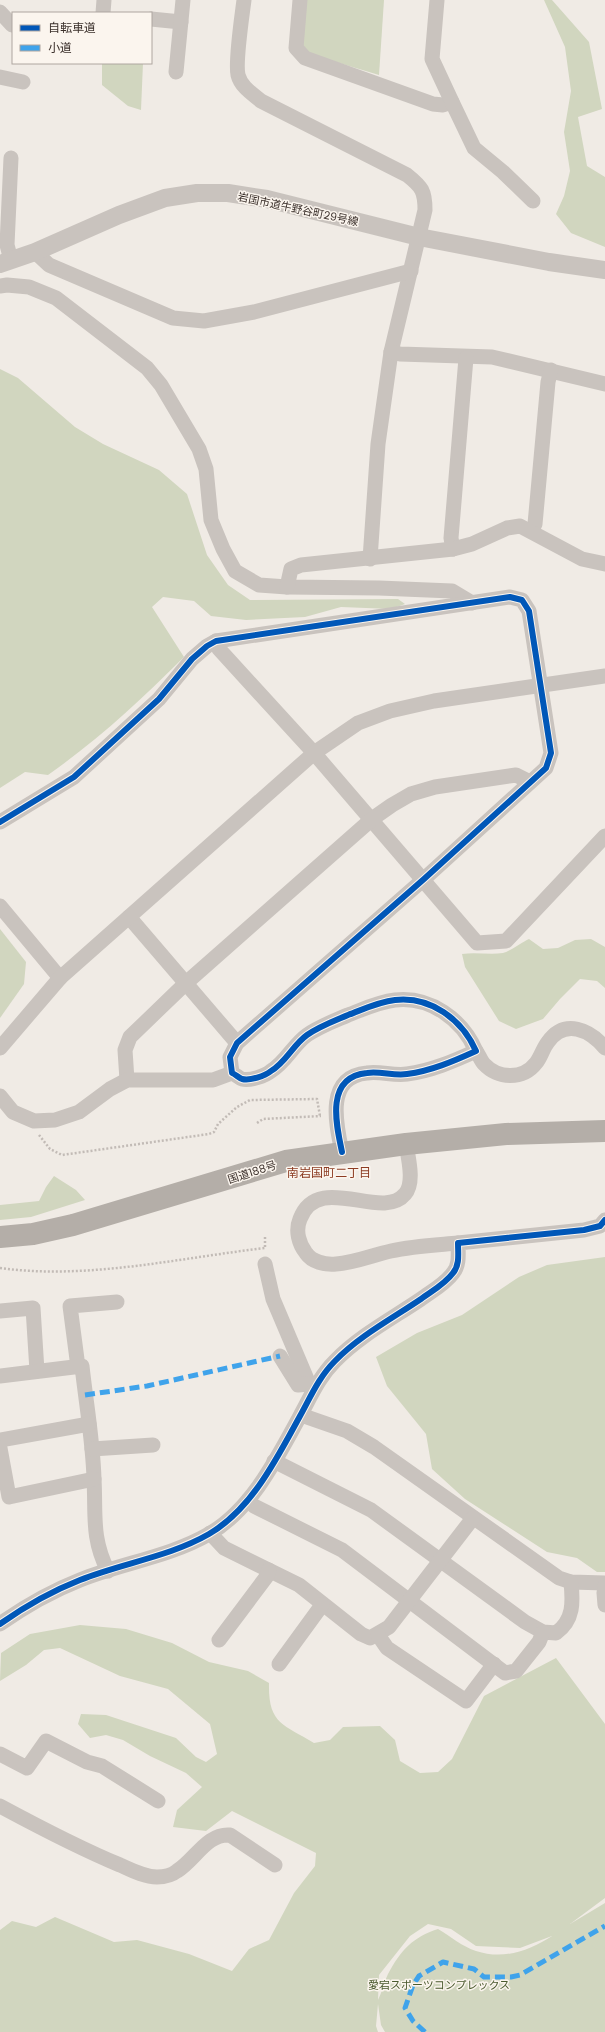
<svg xmlns="http://www.w3.org/2000/svg" width="605" height="2032" font-family="Poppins,'Noto Sans JP',sans-serif">
	<style>
		.green { fill: #d1d6bf; fill-rule: evenodd }
		.lines { fill: none; stroke-linecap: round; stroke-linejoin: round }
		.path { stroke: #c2bbb6; stroke-width: 2.5; stroke-dasharray: 2 2; stroke-linecap: butt }
		.minor { stroke: #c9c3be; stroke-width: 15 }
		.tertiary { stroke: #c9c3be; stroke-width: 18 }
		.trunk { stroke: #b4aea8; stroke-width: 22 }
		.quiet { stroke: #3fa3eb; stroke-width: 5; stroke-dasharray: 10 5; stroke-linecap: butt }
		.cycleway-casing { stroke: #fbf5ee; stroke-width: 8 }
		.cycleway { stroke: #0057b8; stroke-width: 6 }
		.labels { text-anchor: middle; stroke-width: 3; stroke-linejoin: round; paint-order: stroke }
		.street-label { font-size: 11px; fill: #3b302b; stroke: #fbf5ee }
		.park-label { font-size: 11px; fill: #4a5a2e; stroke: #fbf5ee }
		.neighbourhood-label { font-size: 12px; fill: #8c3b22; stroke: #fbf5ee }
	</style>
	<rect width="100%" height="100%" fill="#f0ebe5"/>
	<g class="green">
		<path d="M306 0H384L379 75 306 53 302 45Z"/>
		<path d="M544 0H552L589 42 602 109 578 117 587 166 605 177V247L571 233 556 214 564 196 570 171 564 132 571 91 565 47Z"/>
		<path d="M102 63H143L141 110 128 106 102 85Z"/>
		<path d="M0 369 18 378 75 427 103 444 159 470 187 494 207 555 228 585 250 600 398 599 405 604 391 609 341 607 305 617 246 620 211 616 194 601 163 597 152 607 184 657C140 701 99 739 48 775L25 772 0 788Z"/>
		<path d="M0 929 26 962 24 984 0 1018Z"/>
		<path d="M529 939 543 949 558 948 575 940 591 939 605 947V988L597 981 580 979 560 999 543 1019 516 1029 499 1021 465 967 462 954C476 952 490 955 503 953 509 952 522 942 529 939Z"/>
		<path d="M54 1176 76 1190 85 1200 31 1217 0 1220V1205L39 1201 46 1187Z"/>
		<path d="M605 1257V1572H597L577 1558 547 1552 465 1499 432 1469 426 1434 387 1386 376 1357 417 1333 462 1315 519 1277 547 1265Z"/>
		<path d="M80 1625 126 1629 172 1643 209 1662 248 1671 269 1683C268 1724 283 1724 314 1743L330 1740 343 1727 380 1726 395 1740 400 1761 420 1773 438 1772 452 1759 484 1696 556 1658 605 1724V1898L570 1924 605 1903V2032H385L381 2025 378 2004 376 2026 378 2032H0V1930L12 1921 36 1927 55 1917 114 1942 137 1940 189 1954 232 1971 249 1949 269 1940 294 1893 315 1866 316 1853 232 1811 206 1831 173 1827 177 1810 202 1787 186 1773 150 1756 123 1740 106 1735 90 1738 78 1724 81 1714 106 1715 176 1738 196 1757 206 1762 217 1754 210 1724 168 1689 120 1676 60 1648 44 1650 26 1665 0 1681 1 1653 30 1634ZM428 1924 451 1929 476 1946 520 1948 552 1936C529 1951 503 1960 476 1951 463 1947 450 1936 438 1929 413 1937 401 1950 388 1974 384 1982 382 1992 378 2000L379 1975 410 1936Z"/>
	</g>
	<g class="lines">
		<g class="path">
			<path d="M257 1123 263 1119 321 1116"/>
			<path d="M39 1135 50 1149 62 1155 209 1134 214 1132 218 1124 237 1107 250 1100 317 1099 320 1116"/>
			<path d="M265 1237V1248"/>
			<path d="M0 1268C87 1280 179 1258 265 1248"/>
		</g>
		<g class="minor">
			<path d="M244 0C242 16 235 62 238 75 241 87 253 94 261 101L407 175C422 187 425 191 425 210L391 352 378 444 370 559"/>
			<path d="M300 0 296 48 305 58 433 104 443 105 452 102"/>
			<path d="M437 0 432 59 452 102 474 148 503 172 533 201"/>
			<path d="M0 12 12 25"/>
			<path d="M103 13 104 0"/>
			<path d="M151 19 181 22"/>
			<path d="M176 72 183 0"/>
			<path d="M0 77 23 82"/>
			<path d="M35 252 49 265 173 318 204 321 254 312 411 271"/>
			<path d="M11 260 7 245 11 158"/>
			<path d="M0 286 7 285 29 287 56 298 147 368 161 385 199 449 206 469 211 520 223 549 235 571 259 585 287 587 379 588 452 591 472 603"/>
			<path d="M391 352 400 354 492 357 605 384"/>
			<path d="M531 531 535 524 548 382 551 370"/>
			<path d="M453 549 451 538 466 358"/>
			<path d="M287 587 291 569 301 565 453 549 472 544 507 528 520 526 582 559 605 564"/>
			<path d="M216 641 219 649 314 753 477 943 506 941 605 836"/>
			<path d="M0 822 74 777 159 699 192 659 207 646 216 641 510 597 522 600 529 611 551 753 546 768 424 879 237 1043 230 1057 232 1073C235 1074 239 1078 242 1079 250 1081 265 1076 271 1071 286 1062 293 1045 307 1035 320 1026 334 1021 348 1015 364 1009 378 1002 395 1000 430 996 462 1019 476 1051 454 1061 431 1071 407 1074 394 1076 380 1071 367 1073 325 1077 336 1124 342 1152"/>
			<path d="M0 906 60 978"/>
			<path d="M129 917 237 1043"/>
			<path d="M0 1048 60 978 314 753 358 723 390 711 434 701 605 676"/>
			<path d="M476 1051C479 1055 481 1061 484 1064 498 1079 523 1080 536 1063 541 1057 543 1048 548 1042 565 1018 590 1030 605 1048"/>
			<path d="M127 1080 125 1050 130 1037 186 983 372 819 392 805 411 794 435 787 516 775 530 782"/>
			<path d="M0 1096 13 1112 34 1121 55 1120 79 1112 110 1089 127 1080H213L232 1073"/>
			<path d="M406 1144C408 1157 415 1183 405 1194 382 1222 318 1171 300 1219 295 1231 299 1244 306 1253 312 1262 325 1265 336 1264 354 1263 373 1255 391 1251 413 1246 436 1245 458 1243"/>
			<path d="M265 1264 273 1299 309 1384 314 1388"/>
			<path d="M0 1311 33 1308 37 1371"/>
			<path d="M280 1356 298 1385 309 1384"/>
			<path d="M78 1367 70 1306 117 1302"/>
			<path d="M0 1376 82 1366C86 1403 93 1441 94 1479 96 1514 91 1538 108 1571"/>
			<path d="M301 1415 347 1431 374 1447 559 1578 571 1582 605 1583"/>
			<path d="M0 1440 89 1424"/>
			<path d="M0 1448 9 1497 94 1479"/>
			<path d="M92 1449 153 1445"/>
			<path d="M274 1461 371 1510 525 1622 543 1632 556 1633C574 1620 573 1602 571 1582"/>
			<path d="M248 1500 254 1506 342 1550 505 1673 516 1671 539 1642 543 1632"/>
			<path d="M210 1533 224 1548 299 1585 361 1634 370 1638 389 1627 473 1518"/>
			<path d="M605 1586 604 1593 605 1605"/>
			<path d="M0 1624C24 1607 52 1591 80 1580 122 1563 169 1557 209 1534 252 1509 277 1458 300 1416 311 1396 319 1377 335 1361 359 1336 393 1318 421 1299 432 1291 445 1284 453 1273 460 1265 458 1253 458 1243L584 1230 600 1226 605 1220"/>
			<path d="M378 1635 387 1648 466 1701 494 1664"/>
			<path d="M219 1640 267 1576 269 1570"/>
			<path d="M279 1664 322 1605"/>
			<path d="M0 1754 27 1768 46 1741 87 1762 102 1766 158 1801"/>
			<path d="M0 1806C39 1827 79 1848 120 1865 131 1870 144 1877 157 1877 164 1877 172 1875 177 1871 195 1860 207 1833 230 1835L275 1865"/>
		</g>
		<path class="tertiary" d="M0 264 35 252 119 215 165 198 197 193H228L267 199 419 237 549 262 605 270"/>
		<path class="trunk" d="M0 1237 33 1234 73 1225 286 1161 406 1144 506 1134 605 1131"/>
		<g class="quiet">
			<path d="M85 1395 147 1386 280 1356"/>
			<path d="M425 2032 413 2021 405 2008 413 1985 419 1976 443 1962 474 1969 484 1977H511L520 1975 605 1926"/>
		</g>
		<defs>
			<g id="cycleway">
				<path d="M0 822 74 777 159 699 192 659 207 646 216 641 510 597 522 600 529 611 551 753 546 768 424 879 237 1043 230 1057 232 1073C235 1074 239 1078 242 1079 250 1081 265 1076 271 1071 286 1062 293 1045 307 1035 320 1026 334 1021 348 1015 364 1009 378 1002 395 1000 430 996 462 1019 476 1051 454 1061 431 1071 407 1074 394 1076 380 1071 367 1073 325 1077 336 1124 342 1152"/>
				<path d="M0 1624C24 1607 52 1591 80 1580 122 1563 169 1557 209 1534 252 1509 277 1458 300 1416 311 1396 319 1377 335 1361 359 1336 393 1318 421 1299 432 1291 445 1284 453 1273 460 1265 458 1253 458 1243L584 1230 600 1226 605 1220"/>
			</g>
		</defs>
		<use href="#cycleway" class="cycleway-casing"/>
		<use href="#cycleway" class="cycleway"/>
	</g>
	<g class="labels">
		<g class="street-label">
			<text transform="translate(298 209) rotate(12)" y="4">岩国市道牛野谷町29号線</text>
			<text transform="translate(252 1172) rotate(-18)" y="4">国道188号</text>
		</g>
		<g class="park-label">
			<text x="439" y="1989">愛宕スポーツコンプレックス</text>
		</g>
		<g class="neighbourhood-label">
			<text x="329" y="1177">南岩国町二丁目</text>
		</g>
	</g>
	<rect x="12" y="12" width="140" height="52" fill="#fbf5ee" stroke="#aea6a0"/>
	<rect x="20" y="25" width="20" height="6" fill="#0057b8" stroke="#aea6a0"/>
	<text x="48" y="32" font-size="12" fill="#3b302b">自転車道</text>
	<rect x="20" y="45" width="20" height="6" fill="#3fa3eb" stroke="#aea6a0"/>
	<text x="48" y="52" font-size="12" fill="#3b302b">小道</text>
</svg>
